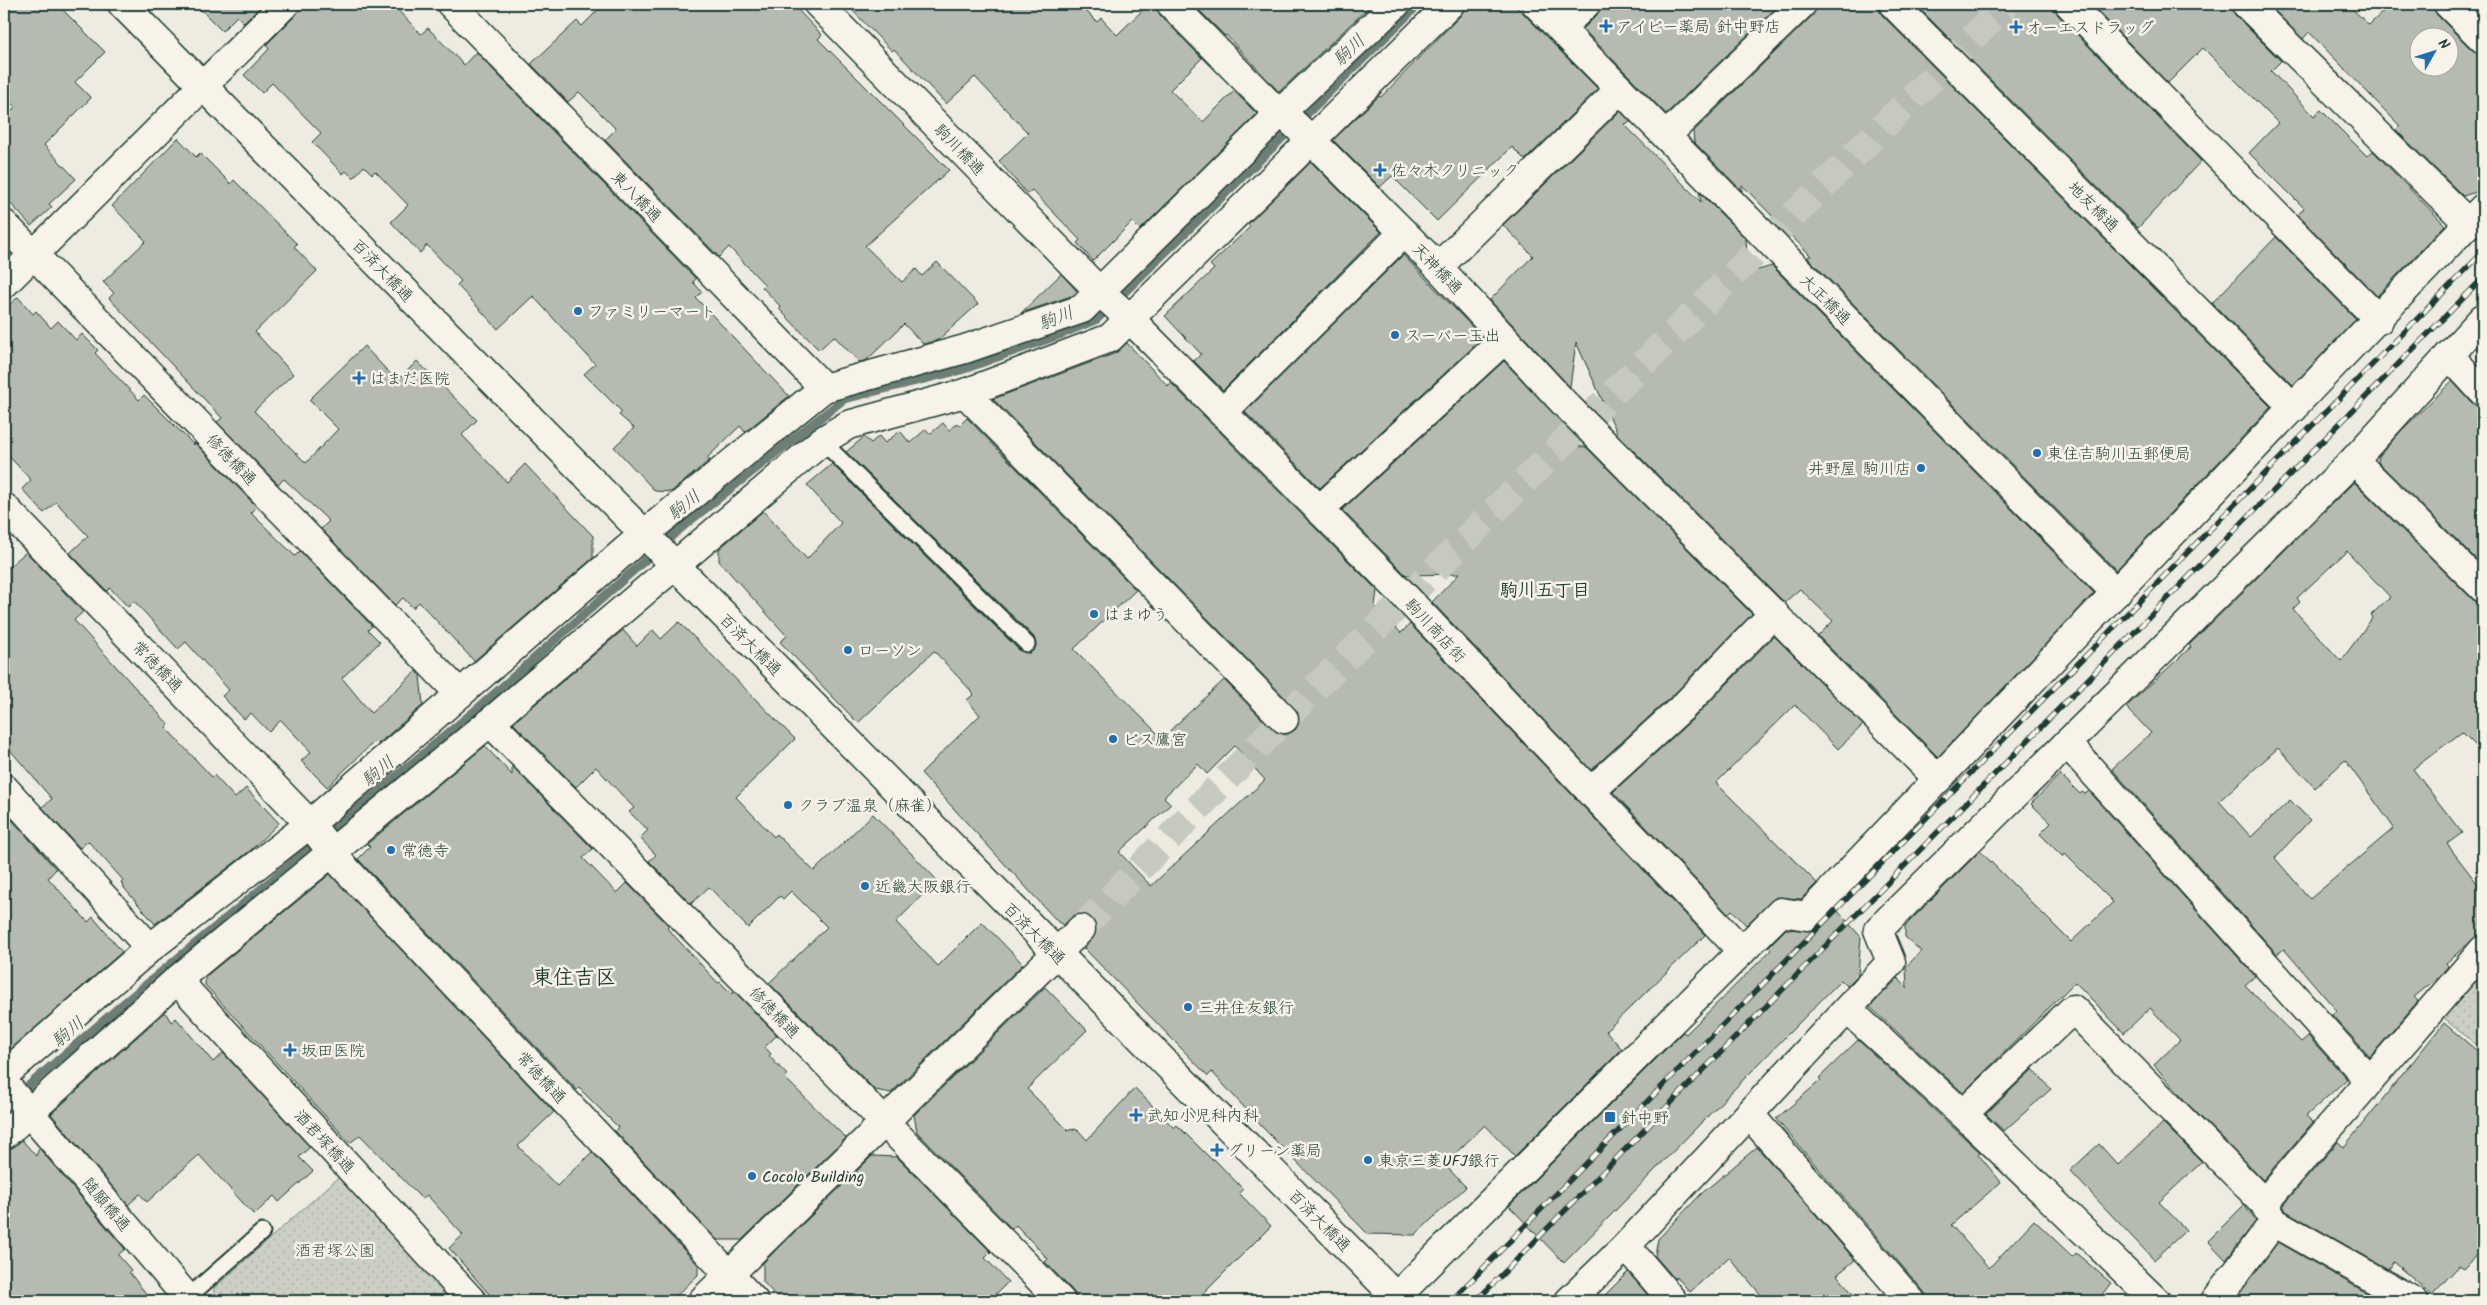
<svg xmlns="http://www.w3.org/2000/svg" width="2487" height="1305" font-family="Kalam,'Klee One',sans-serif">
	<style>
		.park { fill: url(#park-dots); stroke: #76867c }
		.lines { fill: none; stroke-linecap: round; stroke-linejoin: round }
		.stream { stroke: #6c7e74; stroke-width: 9 }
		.building { fill: #b5bbb0; stroke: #1f3d34; fill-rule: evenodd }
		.street-tunnel { stroke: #c5c9be; stroke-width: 28; stroke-dasharray: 28 14; stroke-linecap: butt }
		.lane-casing { stroke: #1f3d34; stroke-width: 19 }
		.street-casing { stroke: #1f3d34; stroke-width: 31 }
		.secondary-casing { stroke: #1f3d34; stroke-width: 31 }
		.lane { stroke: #f7f3e8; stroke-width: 15 }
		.street { stroke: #f7f3e8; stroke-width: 28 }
		.secondary { stroke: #f7f3e8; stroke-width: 28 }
		.rail-casing { stroke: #1f3d34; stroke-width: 5.5 }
		.rail { stroke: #f7f3e8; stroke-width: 4; stroke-dasharray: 11; stroke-linecap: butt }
		.poi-dot { fill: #1f6fb2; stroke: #f7f3e8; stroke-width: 2 }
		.labels { text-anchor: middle; stroke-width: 5; stroke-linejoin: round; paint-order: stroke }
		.poi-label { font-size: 16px; fill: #1f3d34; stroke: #f7f3e8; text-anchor: start }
		.street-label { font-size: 16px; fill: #1f3d34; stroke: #f7f3e8 }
		.park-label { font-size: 16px; fill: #425a51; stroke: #f7f3e8 }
		.water-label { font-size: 18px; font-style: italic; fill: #3f584f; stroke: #f7f3e8 }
		.neighbourhood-label { font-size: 18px; font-weight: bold; fill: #1f3d34; stroke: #f7f3e8 }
		.district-label { font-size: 21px; font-weight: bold; fill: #1f3d34; stroke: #f7f3e8 }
	</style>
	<defs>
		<pattern id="park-dots" width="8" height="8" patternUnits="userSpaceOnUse" patternTransform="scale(1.25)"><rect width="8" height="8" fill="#cccfc4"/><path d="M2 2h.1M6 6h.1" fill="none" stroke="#afb3a9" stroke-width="1.8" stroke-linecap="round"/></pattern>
	</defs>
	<rect width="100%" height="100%" fill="#eeece1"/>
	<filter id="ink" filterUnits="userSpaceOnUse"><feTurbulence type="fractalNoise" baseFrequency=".02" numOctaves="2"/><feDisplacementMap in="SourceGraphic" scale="10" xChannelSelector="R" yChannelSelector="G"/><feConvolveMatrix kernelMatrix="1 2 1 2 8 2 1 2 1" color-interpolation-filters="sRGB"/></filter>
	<g filter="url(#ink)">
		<g class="park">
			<path d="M2483 959V1050L2438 1014Z"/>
			<path d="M339 1177 452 1301H213L214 1288Z"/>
		</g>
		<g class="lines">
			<path class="stream" d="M4 1107 123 1004 476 710 687 523 844 399 961 370 1059 335 1097 319 1419 4"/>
		</g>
		<g class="building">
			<path d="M13 4H57L105 52 75 82 91 98 44 145 76 179 49 204 52 207 31 226 4 196V118L15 107 4 96V13Z"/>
			<path d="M195 4H263L244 23 237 16 222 31Z"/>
			<path d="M300 4H392L421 34 428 28 464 65 476 52 696 279 693 282 702 292 696 298 789 396 745 432 740 426 707 458 710 460 671 492 655 491 614 447 634 428 619 415 622 412 584 374 595 364 533 296 498 329 457 285 461 281 427 245 420 253 391 222 408 205 375 171 372 174 364 166 353 178 346 171 343 174 312 142 321 133 272 83 262 93 244 75 269 49 266 45 296 15Z"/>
			<path d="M604 4H792L822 35 818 39 949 170 865 246 902 282 916 269 922 276 937 262 978 304 938 340 923 344 904 324 867 360 859 362 834 336 819 350 779 309 781 307 762 287 765 285 729 247 719 257 605 140 616 129 579 92 568 102 531 64 577 21 582 26Z"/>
			<path d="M846 4H1079L1097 22 1101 18 1117 35 1149 4H1156L1160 15 1202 58 1170 90 1203 122 1234 91 1257 114 1140 230 1132 222 1093 261 1077 243 1080 240 1032 190 1027 194 999 161 1028 133 975 77 946 104 894 49 892 51Z"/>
			<path d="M1193 4H1372L1279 92 1226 35 1225 36Z"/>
			<path d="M1465 4H1514L1598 89 1525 160 1512 147 1437 221 1392 176 1380 187 1333 140 1379 96 1381 97 1461 15Z"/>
			<path d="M1601 4H1780L1666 114 1585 31 1584 28 1597 15Z"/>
			<path d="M1817 4H1878L1882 15 2271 407 2116 570 1807 257 1811 256 1742 185V191L1694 142 1693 132 1813 15Z"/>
			<path d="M1915 4H2054L2058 15 2201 161 2138 228Z"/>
			<path d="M2091 4H2231L2235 15 2281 61 2271 71 2314 116 2321 110 2367 156 2373 151 2445 225 2377 296 2298 215 2304 208 2249 153 2278 123 2203 48 2168 83Z"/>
			<path d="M2268 4H2347L2369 25 2391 4H2433L2437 15 2472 50 2483 54V190L2463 196 2396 130 2400 126 2309 32 2303 39ZM2420 38H2450V68H2420Z"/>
			<path d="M2470 4H2483V17Z"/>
			<path d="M1620 111 1631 122 1624 124 1701 202 1699 192 1746 239 1748 273 1772 266 2094 593 1938 757 1818 636 1833 621 1800 589 1785 602 1782 600 1618 435 1576 342 1570 387 1490 300 1533 256 1503 225Z"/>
			<path d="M178 138 196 157 200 153 231 184 234 180 297 244 294 247 317 271 255 332 293 374 254 411 306 463 338 429 309 400 364 346 397 381 417 361 477 420 462 435 507 482 525 464 593 536V558L474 661 419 602 413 608 403 598 395 605 321 529 329 521 284 479 278 484 217 422 222 418 109 298 114 293 103 282 146 241 112 206Z"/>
			<path d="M1311 162 1381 232 1223 390 1194 361 1201 354 1165 316 1214 269 1210 265 1250 227 1248 224Z"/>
			<path d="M2276 237 2356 319 2293 385 2212 303Z"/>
			<path d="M1403 255 1483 338 1320 488 1245 412Z"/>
			<path d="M1061 274 1077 291 1074 295 1021 313Z"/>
			<path d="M18 297 33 314 36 311 51 328 58 321 76 340 82 334 98 350 95 353 139 400 144 395 194 445 195 443 257 507 251 513 295 556 300 551 372 626 368 630 380 642 342 678 371 713 416 671 420 675 423 705 378 744 375 741 327 787 301 761 311 752 281 720 269 732 251 713 244 719 222 696 229 690 186 642 178 649 134 601 128 607 110 588 107 591 70 553 88 536 56 502 44 513 22 489 31 480 4 451V310Z"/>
			<path d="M1127 343 1168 386 1171 383 1377 590 1375 606 1401 633 1410 624 1705 935 1606 1031 1622 1049 1515 1156 1485 1125 1444 1164 1466 1187 1415 1235 1368 1234 1265 1130 1212 1072 1208 1076 1084 948 1096 933V925L1092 918 1086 914H1078L1063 925 1058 922 921 773 980 715 967 700 974 694 934 651 858 723 780 642 787 636 719 561V549L763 511 807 559 841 523 807 485 832 464 1020 651 1030 653 1036 646 1034 637 846 452 864 437 871 443 879 436 885 443 900 431 910 443 926 429 930 434 943 423 949 430 957 423 959 426 967 418 1136 590 1074 649 1162 738 1224 680 1273 730 1280 734H1288L1295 730 1299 723V715L1295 708 993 399 1116 353ZM1235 746 1265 780 1151 886 1119 852 1171 804 1164 797 1198 764 1207 774Z"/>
			<path d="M1504 361 1566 427 1564 446 1586 447 1752 614 1673 695 1591 770 1432 602 1459 574 1406 575 1342 510Z"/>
			<path d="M2452 381 2472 403 2483 407V566L2378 462 2379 456 2402 430Z"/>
			<path d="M2354 482 2472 599 2483 606V753L2462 732 2413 769 2462 833 2447 844 2483 891V931L2446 963 2448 966 2440 976 2414 997 2418 1001 2370 1057 2332 1015 2337 1011 2284 949 2277 954 2112 769 2151 733 2126 707 2191 647 2189 645ZM2347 551 2390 597 2371 615 2373 617 2341 661 2293 609 2300 602 2297 598ZM2278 748 2315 788 2345 760 2394 828 2310 899 2275 858 2310 820 2290 800 2251 837 2219 801Z"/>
			<path d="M26 552 83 612 74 620 169 725 166 728 212 777 214 775 235 798 246 788 279 823 251 850 155 924 125 889 121 882 123 880 88 841 80 848 42 807 52 799 4 743V571Z"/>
			<path d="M679 622 795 739 736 797 774 837 776 834 814 871 873 814 937 880 896 922 938 966 982 922 1023 964 891 1093 875 1090 769 983 827 927 791 891 783 899 780 896 748 928 709 887 691 904 649 861 656 855 640 838 648 830 629 812 634 808 596 767 576 787 513 723 623 630 637 646 653 630 661 639Z"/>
			<path d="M1774 636 1863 725 1838 749 1795 705 1716 783 1817 883 1801 899 1776 897 1746 925 1732 910 1728 914 1613 792 1695 717Z"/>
			<path d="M485 746 512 775V766L593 849 583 858 617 893 627 883 669 926 667 928 718 983 720 982 732 994 734 991 777 1035 765 1047 771 1054 769 1056 787 1075 785 1078 846 1138 742 1240H717L615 1131 618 1127 579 1088 577 1090 358 859 370 847 367 844Z"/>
			<path d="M2060 774 2080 794 2082 792 2085 794 2089 791 2255 976 2245 985 2301 1042 2308 1036 2347 1079 2306 1116 2313 1122 2263 1180 2186 1102 2154 1065 2180 1040 2150 1008 2124 1033 2075 982 1963 1093 1870 1007 1898 978 1907 988 1906 967 1921 951 1905 937V926L1980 851 2071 942 2113 902 2065 854 2063 857 2040 834 2051 823 2031 804Z"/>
			<path d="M4 811 56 869 48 878 88 922 93 917 122 952 4 1055Z"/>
			<path d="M330 874 554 1112 518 1146 557 1186 592 1152 698 1265V1275L671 1301H495L449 1248 463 1235 427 1195 422 1199 360 1135 350 1143 205 985V977Z"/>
			<path d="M1836 909 1861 937 1858 975 1847 986 1841 980 1564 1263 1509 1206 1683 1032 1686 1034 1771 950 1768 947 1786 929 1812 931Z"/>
			<path d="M1045 987 1087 1030 1027 1089 1068 1130 1077 1129 1087 1140 1135 1088 1174 1128 1177 1125 1212 1160 1214 1159 1243 1189 1239 1193 1271 1226 1196 1301H1080L1072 1290 1045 1262 1048 1259 1016 1225 1012 1229 917 1132 914 1115Z"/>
			<path d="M165 1012 171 1022 176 1018 213 1062 223 1053 310 1147 299 1157 313 1171 279 1202 274 1196 254 1215 199 1155 147 1202 140 1194 128 1205 51 1114Z"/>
			<path d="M2444 1023 2483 1056V1249L2464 1269 2459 1266 2432 1295 2393 1262 2388 1269 2286 1211 2283 1205 2338 1142 2344 1147Z"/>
			<path d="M1858 1040 1980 1152 1978 1154 2001 1182 1951 1225 1989 1268 2034 1220 2073 1257 2076 1253 2111 1283 2097 1301H1932L1776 1119 1821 1080 1819 1078Z"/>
			<path d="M2033 1069 2051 1089 2004 1131 1986 1114Z"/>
			<path d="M2163 1123 2202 1162 2159 1202 2186 1230 2154 1260 2070 1171 2099 1144 2118 1165Z"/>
			<path d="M22 1140 36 1156 39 1148 125 1249 118 1255 131 1270 129 1272 152 1301H4V1150L14 1147Z"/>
			<path d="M1757 1147 1855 1260 1837 1275 1859 1301H1766L1729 1257 1690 1292 1677 1277 1675 1279 1655 1256 1658 1239 1701 1194Z"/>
			<path d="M872 1156 897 1157 991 1252 985 1258 1008 1282 989 1301H781L763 1282V1263Z"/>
			<path d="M2244 1205 2256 1221 2226 1260 2208 1241Z"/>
			<path d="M2278 1242 2372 1296 2368 1301H2234Z"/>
			<path d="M1628 1272 1653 1301H1599Z"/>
		</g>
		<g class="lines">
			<path class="street-tunnel" d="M1081 929 1284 719 2007 4"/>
			<defs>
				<g id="lane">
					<path d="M822 441 1027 644"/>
					<path d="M187 1298 262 1232"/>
				</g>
				<g id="street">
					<path d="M451 4 824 388"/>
					<path d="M818 4 1100 292 1129 318 1397 588 1742 951"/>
					<path d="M1171 4 1279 114 1287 117 1312 141 1438 267 1564 403 1938 779"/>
					<path d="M1536 4 2116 593"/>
					<path d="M1893 4 2294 408"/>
					<path d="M2069 4 2379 320"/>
					<path d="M2246 4 2469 224"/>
					<path d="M2448 4 2483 39"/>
					<path d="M1561 28 1586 4"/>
					<path d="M1666 136 1802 4"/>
					<path d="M4 224 460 694"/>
					<path d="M1438 267 1620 89"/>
					<path d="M4 284 285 4"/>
					<path d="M2449 355 2483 392"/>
					<path d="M965 393 1284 719"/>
					<path d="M1222 413 1403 233"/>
					<path d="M2354 460 2483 588"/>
					<path d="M4 507 310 824 342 865 754 1301"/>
					<path d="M1319 510 1505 339"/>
					<path d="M490 722 1061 1301"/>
					<path d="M2067 743 2369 1080"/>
					<path d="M4 788 150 948"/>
					<path d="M1590 792 1684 706 1774 613"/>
					<path d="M177 980 472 1301"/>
					<path d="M1848 1010 1963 1114 2156 1301"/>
					<path d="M4 1075 150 948 310 824 643 535 824 388 965 349 1082 309 1279 114 1396 4"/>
					<path d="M4 1083 190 1301"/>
					<path d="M1749 1114 1911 1301"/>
					<path d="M1963 1114 2073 1009 2264 1203 2274 1222 2413 1301"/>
					<path d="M4 1135 177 980 490 722 822 441 848 425 965 393 1110 338 1450 4"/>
					<path d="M2264 1203 2483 950"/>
					<path d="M1626 1246 1673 1301"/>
					<path d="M1396 1297 1781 912 1807 916 2483 208"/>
					<path d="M702 1301 1081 929"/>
					<path d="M1569 1301 1626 1246 1891 962 1878 930 2354 460 2483 318"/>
					<path d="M2215 1301 2274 1222"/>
				</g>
				<path id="secondary" d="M122 4 1400 1301"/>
			</defs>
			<use href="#lane" class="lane-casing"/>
			<use href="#street" class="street-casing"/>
			<use href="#secondary" class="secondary-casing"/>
			<use href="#lane" class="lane"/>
			<use href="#street" class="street"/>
			<use href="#secondary" class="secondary"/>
			<defs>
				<g id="rail">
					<path d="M1451 1301 2483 252"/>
					<path d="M1476 1301 2483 278"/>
				</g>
			</defs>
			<use href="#rail" class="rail-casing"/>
			<use href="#rail" class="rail"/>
		</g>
	</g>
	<g class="poi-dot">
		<path d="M1603.5 18.5h5v5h5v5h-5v5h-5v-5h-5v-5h5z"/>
		<path d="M2013.5 19.5h5v5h5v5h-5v5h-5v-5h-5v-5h5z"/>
		<path d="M1377.5 162.5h5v5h5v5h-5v5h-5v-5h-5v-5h5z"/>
		<circle cx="578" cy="311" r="5"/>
		<circle cx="1395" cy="335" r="5"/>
		<path d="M356.5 370.5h5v5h5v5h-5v5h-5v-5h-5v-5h5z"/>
		<circle cx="2037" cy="453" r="5"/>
		<circle cx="1921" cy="468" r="5"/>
		<circle cx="1094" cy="614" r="5"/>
		<circle cx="848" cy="650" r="5"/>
		<circle cx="1113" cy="739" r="5"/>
		<circle cx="788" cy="805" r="5"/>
		<circle cx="391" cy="850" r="5"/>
		<circle cx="865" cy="886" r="5"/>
		<circle cx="1188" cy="1007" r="5"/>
		<path d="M287.5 1042.5h5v5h5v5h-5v5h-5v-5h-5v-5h5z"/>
		<path d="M1133.5 1107.5h5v5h5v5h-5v5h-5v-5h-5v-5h5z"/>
		<rect x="1604" y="1111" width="12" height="12" rx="2.5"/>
		<path d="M1214.5 1142.5h5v5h5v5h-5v5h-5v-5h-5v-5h5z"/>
		<circle cx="1368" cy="1160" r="5"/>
		<circle cx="752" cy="1176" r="5"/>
	</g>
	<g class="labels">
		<g class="poi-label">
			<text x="1616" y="32">アイビー薬局 針中野店</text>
			<text x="2026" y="33">オーエスドラッグ</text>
			<text x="1391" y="176">佐々木クリニック</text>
			<text x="588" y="317">ファミリーマート</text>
			<text x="1405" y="341">スーパー玉出</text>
			<text x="370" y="384">はまだ医院</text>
			<text x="2047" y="459">東住吉駒川五郵便局</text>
			<text x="1911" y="474" text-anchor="end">井野屋 駒川店</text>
			<text x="1104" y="620">はまゆう</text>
			<text x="858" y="656">ローソン</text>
			<text x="1123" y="745">ビス鷹宮</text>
			<text x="798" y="811">クラブ温泉（麻雀）</text>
			<text x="401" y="856">常徳寺</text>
			<text x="875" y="892">近畿大阪銀行</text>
			<text x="1198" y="1013">三井住友銀行</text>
			<text x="301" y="1056">坂田医院</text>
			<text x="1147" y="1121">武知小児科内科</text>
			<text x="1621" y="1123">針中野</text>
			<text x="1227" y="1156">グリーン薬局</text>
			<text x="1378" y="1166">東京三菱UFJ銀行</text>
			<text x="762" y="1182">Cocolo Building</text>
		</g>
		<g class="street-label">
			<text transform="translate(960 149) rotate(46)" y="6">駒川橋通</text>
			<text transform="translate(637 196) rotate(46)" y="6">東八橋通</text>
			<text transform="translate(2094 206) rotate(45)" y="6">地友橋通</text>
			<text transform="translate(1438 268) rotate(46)" y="6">天神橋通</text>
			<text transform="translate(383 270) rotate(46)" y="6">百済大橋通</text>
			<text transform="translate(1826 299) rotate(45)" y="6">大正橋通</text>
			<text transform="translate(232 459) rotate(46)" y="6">修徳橋通</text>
			<text transform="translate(1436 630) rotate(47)" y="6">駒川商店街</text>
			<text transform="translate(751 644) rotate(45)" y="6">百済大橋通</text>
			<text transform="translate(158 666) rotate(46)" y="6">常徳橋通</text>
			<text transform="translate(1035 933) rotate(45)" y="6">百済大橋通</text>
			<text transform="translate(775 1012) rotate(46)" y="6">修徳橋通</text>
			<text transform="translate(542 1077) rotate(47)" y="6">常徳橋通</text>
			<text transform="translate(325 1141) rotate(47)" y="6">酒君塚橋通</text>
			<text transform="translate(107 1204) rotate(50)" y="6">随願橋通</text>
			<text transform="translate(1320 1220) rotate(45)" y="6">百済大橋通</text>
		</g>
		<g class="park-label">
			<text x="335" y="1256">酒君塚公園</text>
		</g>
		<g class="water-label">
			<text transform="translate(1349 50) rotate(-44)" y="6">駒川</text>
			<text transform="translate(1056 318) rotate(-22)" y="6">駒川</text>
			<text transform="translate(684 505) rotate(-39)" y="6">駒川</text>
			<text transform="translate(378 771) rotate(-40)" y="6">駒川</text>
			<text transform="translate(68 1032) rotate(-40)" y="6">駒川</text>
		</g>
		<g class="neighbourhood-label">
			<text x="1545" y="596">駒川五丁目</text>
		</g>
		<g class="district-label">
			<text x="574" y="984">東住吉区</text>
		</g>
	</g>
	<rect width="2487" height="1305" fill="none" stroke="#f7f3e8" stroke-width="20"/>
	<rect x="10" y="10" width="2467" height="1285" fill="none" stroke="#1f3d34" stroke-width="2" filter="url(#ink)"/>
	<g transform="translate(2434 52) rotate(51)"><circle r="24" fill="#f7f3e8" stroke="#a1aaa0"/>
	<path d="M0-4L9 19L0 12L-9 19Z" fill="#1f6fb2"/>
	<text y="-8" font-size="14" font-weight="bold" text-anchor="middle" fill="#1f3d34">N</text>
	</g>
</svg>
